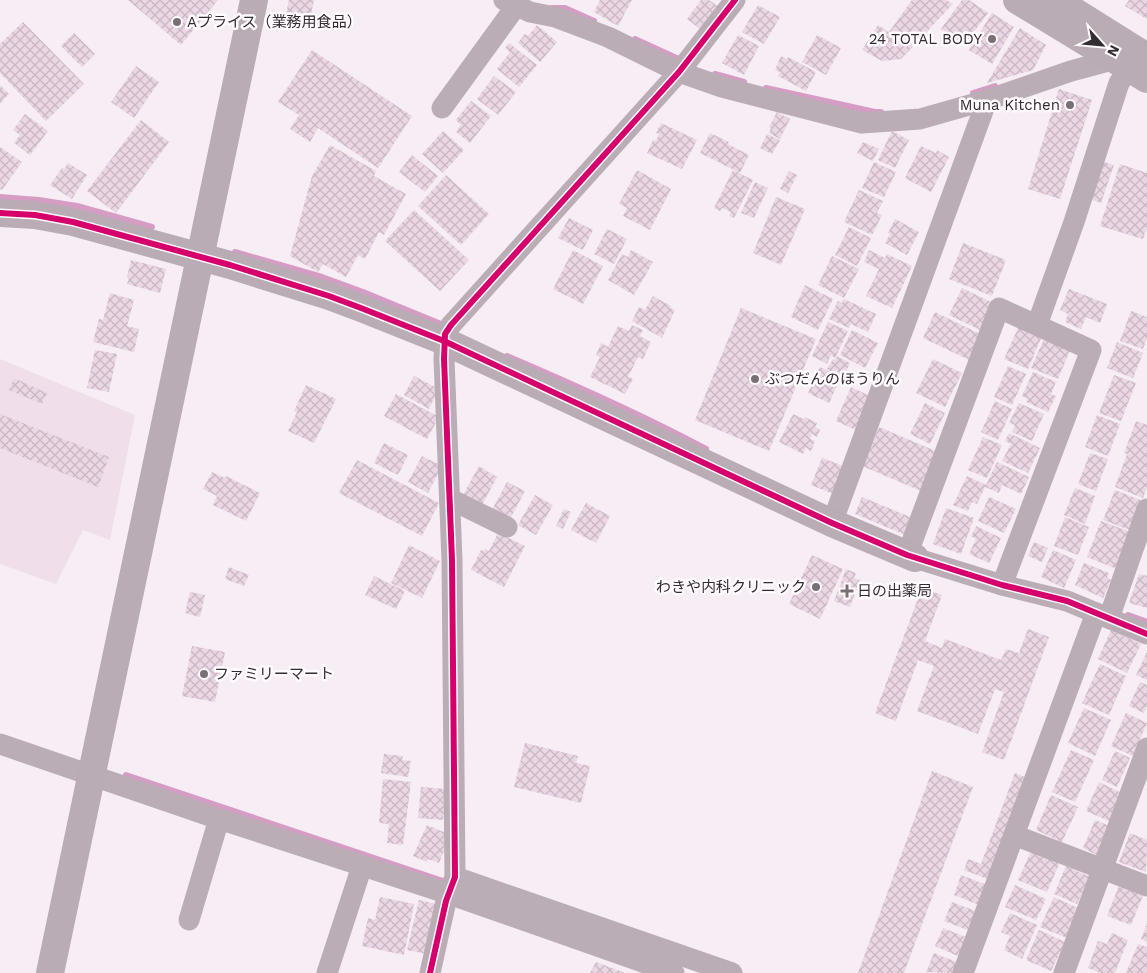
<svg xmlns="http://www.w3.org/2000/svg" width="1147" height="973" font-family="'Work Sans','Noto Sans JP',sans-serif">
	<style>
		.built { fill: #f0dfea }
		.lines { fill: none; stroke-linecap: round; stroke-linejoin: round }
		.stream { stroke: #d59dc4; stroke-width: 6 }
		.building { fill: url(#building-cross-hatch) }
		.street { stroke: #baadb5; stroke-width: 21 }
		.secondary { stroke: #baacb5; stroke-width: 28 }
		.cycleway-casing { stroke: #fffbfe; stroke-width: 9 }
		.cycleway { stroke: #d6006c; stroke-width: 6 }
		.poi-dot { fill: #787075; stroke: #fffbfe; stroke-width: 2 }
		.labels { text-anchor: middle; stroke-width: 5; stroke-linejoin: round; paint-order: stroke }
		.poi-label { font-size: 15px; fill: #332c30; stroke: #fffbfe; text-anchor: start }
	</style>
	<defs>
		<pattern id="building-cross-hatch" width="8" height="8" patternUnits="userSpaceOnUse" patternTransform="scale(1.25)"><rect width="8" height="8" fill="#ead6e4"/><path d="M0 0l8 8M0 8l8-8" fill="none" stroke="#c9b8c4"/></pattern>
	</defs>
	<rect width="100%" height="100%" fill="#f7edf4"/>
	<path class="built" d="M0 359 135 415 110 540 83 530 56 584 0 564Z"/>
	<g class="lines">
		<g class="stream">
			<path d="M552 8H565L594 21"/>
			<path d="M635 39 683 61"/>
			<path d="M715 74 744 82"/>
			<path d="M766 88 875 112H881"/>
			<path d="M973 93 995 86"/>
			<path d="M0 197 39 200 77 206 152 227"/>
			<path d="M235 252 322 277 363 292 441 324"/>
			<path d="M507 356C575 385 641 414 706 449"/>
			<path d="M1128 615 1147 622"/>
			<path d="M126 775 446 882"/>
		</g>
	</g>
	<g class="building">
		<path d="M128 0H218L181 45Z"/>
		<path d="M289 0H314L310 19 286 14Z"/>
		<path d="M600 0H632L618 26 594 12Z"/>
		<path d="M701 0H709L720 8 703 31 687 19Z"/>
		<path d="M912 0H946L953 4 901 59 882 61 862 50 878 25 889 32Z"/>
		<path d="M962 0H969L988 13 964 45 941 29Z"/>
		<path d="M1129 0H1147V19L1125 6Z"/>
		<path d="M758 5 780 17 764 44 742 32Z"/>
		<path d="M992 13 1014 27 992 64 969 50Z"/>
		<path d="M23 22 84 84 46 121 0 73V44Z"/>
		<path d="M537 25 557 42 540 62 518 43 525 34 528 36Z"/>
		<path d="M1020 28 1046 45 1033 70 987 83Z"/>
		<path d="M74 33 95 54 82 67 61 46Z"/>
		<path d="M738 35 759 46 744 75 722 63Z"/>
		<path d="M817 35 841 48 826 75 802 62Z"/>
		<path d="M509 43 537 65 519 87 497 69 510 52 505 48Z"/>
		<path d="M312 50 412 116 378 168 318 128 310 142 290 129 299 115 278 102Z"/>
		<path d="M781 56 787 59 788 57 816 72 806 91 778 76 780 72 775 70Z"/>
		<path d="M136 66 159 82 134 118 111 102Z"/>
		<path d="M494 76 516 92 498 115 477 99Z"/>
		<path d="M0 85 9 94 0 104Z"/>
		<path d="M1059 89 1092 100 1060 199 1028 189Z"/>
		<path d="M471 101 491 116 470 143 456 132 461 125 456 120Z"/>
		<path d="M777 112 790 119 780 139 769 133 771 128 769 127Z"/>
		<path d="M25 114 48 131 30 155 14 143 20 135 13 130Z"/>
		<path d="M141 120 169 142 116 213 87 191Z"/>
		<path d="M661 123 697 140 682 169 647 153 653 140 656 141 659 134 656 133Z"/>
		<path d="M443 131 464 150 443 173 422 154Z"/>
		<path d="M892 131 909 140 895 168 878 160Z"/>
		<path d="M710 133 729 142 728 144 749 155 740 173 700 153Z"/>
		<path d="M767 134 780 140 772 154 760 148Z"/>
		<path d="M863 142 879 149 873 161 857 153Z"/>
		<path d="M330 145 376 171 374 176 406 194 384 235 379 232 365 259 358 255 346 277 323 264 318 272 290 256 312 176Z"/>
		<path d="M921 146 936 153 937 150 949 157 931 192 905 178Z"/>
		<path d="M0 147 22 162 2 190 0 189Z"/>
		<path d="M412 155 438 176 425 192 399 172Z"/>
		<path d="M1101 161 1114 165 1101 203 1089 199Z"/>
		<path d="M874 162 896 172 884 197 862 188Z"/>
		<path d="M68 163 87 175 72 199 50 185 62 168 64 169Z"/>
		<path d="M1120 164 1147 173V227L1143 239 1100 226Z"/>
		<path d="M637 170 671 189 650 230 623 216 627 208 619 204Z"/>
		<path d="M733 170 753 180 734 218 729 216 731 212 722 208 720 211 714 208Z"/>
		<path d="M789 171 797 175 788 193 780 189Z"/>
		<path d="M446 175 489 214 461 245 418 206Z"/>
		<path d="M755 182 768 188 754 218 741 213Z"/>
		<path d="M859 190 883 201 877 213 882 215 872 235 844 222Z"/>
		<path d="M776 197 805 209 781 265 753 253Z"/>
		<path d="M414 210 469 260 440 291 385 241Z"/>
		<path d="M569 218 593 230 583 250 558 238Z"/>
		<path d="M895 219 919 232 907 255 885 243 890 234 888 233Z"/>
		<path d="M849 227 871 238 857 266 835 255Z"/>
		<path d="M607 229 627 239 614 264 594 254Z"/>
		<path d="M963 243 1006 260 992 296 949 279Z"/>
		<path d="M573 250 603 266 583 304 553 289Z"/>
		<path d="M631 250 653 262 634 295 608 280 622 254 628 257Z"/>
		<path d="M869 250 885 258 887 254 912 266 892 308 866 296 879 269 864 262Z"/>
		<path d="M832 256 859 269 844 298 818 285Z"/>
		<path d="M131 260 166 269 160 293 127 284 129 278 127 277Z"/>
		<path d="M805 285 833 299 818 330 791 317Z"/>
		<path d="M962 288 993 303 980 330 949 315Z"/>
		<path d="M1069 289 1107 304 1100 323 1086 317 1081 329 1065 322 1068 314 1060 310Z"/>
		<path d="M110 293 134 300 127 326 139 329 134 352 93 342 99 319 103 320Z"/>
		<path d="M653 296 671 306 670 308 675 310 662 338 632 321 639 307 645 310Z"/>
		<path d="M844 299 876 314 868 332 851 324 849 328 829 319 838 301 842 303Z"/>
		<path d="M741 308 816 339 769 451 695 420Z"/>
		<path d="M1131 311 1147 317V338L1143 349 1120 341Z"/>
		<path d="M935 312 982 335 969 360 923 338Z"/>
		<path d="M828 322 848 331 835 358 831 355 827 364 812 356Z"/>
		<path d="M632 325 643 330 640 336 651 342 643 359 638 357 628 377 633 379 625 394 590 377 600 357 596 355 601 343 608 347 618 326 629 331Z"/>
		<path d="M1019 326 1042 336 1028 369 1004 359Z"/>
		<path d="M852 330 878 343 865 368 840 355Z"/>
		<path d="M1045 337 1071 348 1058 379 1031 368Z"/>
		<path d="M1117 342 1143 353 1133 378 1107 368Z"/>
		<path d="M95 350 117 354 109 392 87 388Z"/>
		<path d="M837 356 850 363 843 378 827 369 833 359 835 360Z"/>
		<path d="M933 359 962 373 945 407 916 393Z"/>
		<path d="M1008 366 1026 374 1012 405 994 397Z"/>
		<path d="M820 367 841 377 829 403 808 393Z"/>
		<path d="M1033 372 1056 382 1051 394 1056 396 1048 412 1026 402 1028 399 1022 396Z"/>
		<path d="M1114 375 1136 383 1121 421 1099 413Z"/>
		<path d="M414 376 439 389 429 409 404 395Z"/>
		<path d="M14 378 47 393 42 404 9 390Z"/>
		<path d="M306 385 336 399 314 443 288 431 297 412 294 411Z"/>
		<path d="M851 387 874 398 858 431 836 421Z"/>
		<path d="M396 394 439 417 427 439 384 416Z"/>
		<path d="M995 401 1012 409 998 440 981 432Z"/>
		<path d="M925 403 945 413 930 444 910 434Z"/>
		<path d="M1019 403 1044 414 1032 441 1012 432 1015 425 1009 423Z"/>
		<path d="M0 414 109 457 98 487 0 448Z"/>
		<path d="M793 414 804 419 805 417 817 423 815 427 820 430 817 437 812 434 810 439 815 441 811 451 806 448 803 454 779 442Z"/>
		<path d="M1097 415 1120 424 1108 456 1085 447Z"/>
		<path d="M1136 421 1147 425V487L1143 498 1115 487 1127 454 1124 453Z"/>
		<path d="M879 427 938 452 921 491 862 466Z"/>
		<path d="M1009 433 1040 448 1028 473 1002 461 1011 444 1005 441Z"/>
		<path d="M983 437 1002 445 987 478 968 470Z"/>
		<path d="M384 443 408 455 398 475 374 463Z"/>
		<path d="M1090 453 1108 459 1096 491 1078 484Z"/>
		<path d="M422 456 442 466 428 493 408 482Z"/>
		<path d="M822 458 846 467 836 495 811 485Z"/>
		<path d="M357 460 439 503 422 536 339 493Z"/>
		<path d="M997 462 1029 477 1021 494 1002 485 999 493 985 487 977 504 972 502 968 511 953 505 967 476 986 485Z"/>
		<path d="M479 466 497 477 482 505 463 495Z"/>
		<path d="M212 472 225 478 226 476 260 493 246 521 213 505 217 496 203 489Z"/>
		<path d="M507 482 525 491 510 519 492 510Z"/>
		<path d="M1075 488 1095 496 1085 524 1064 515Z"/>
		<path d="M1115 490 1143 501 1132 531 1103 520Z"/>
		<path d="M535 495 553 505 536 535 518 525Z"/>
		<path d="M862 497 915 519 908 536 855 514Z"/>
		<path d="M989 497 1016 509 1004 533 978 521Z"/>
		<path d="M586 503 610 516 596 543 571 530Z"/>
		<path d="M946 508 974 518 961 554 933 544Z"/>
		<path d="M564 509 571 512 563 529 556 526Z"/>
		<path d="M1065 517 1089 527 1078 555 1054 546Z"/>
		<path d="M1101 521 1133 533 1119 570 1087 557Z"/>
		<path d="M976 526 1001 538 989 563 969 554 976 539 971 536Z"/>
		<path d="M498 533 525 546 504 587 471 570 481 550 484 551 485 549 489 551Z"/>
		<path d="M1034 542 1048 548 1042 562 1028 556Z"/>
		<path d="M409 545 440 561 422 598 391 583Z"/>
		<path d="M1053 550 1076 560 1064 588 1041 577Z"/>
		<path d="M812 555 843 569 820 619 789 604Z"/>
		<path d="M1084 563 1109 573 1107 578 1111 580 1103 598 1075 585Z"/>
		<path d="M229 567 249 575 244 586 225 579Z"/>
		<path d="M846 569 856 573 854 578 860 580 850 607 834 601Z"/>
		<path d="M1139 574 1147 576V608L1129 603Z"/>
		<path d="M374 576 405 591 396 609 365 595Z"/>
		<path d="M922 588 942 595 925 641 942 648 945 639 1001 660 1006 649 1019 653 1028 629 1049 637 1004 760 982 752 1004 692 995 689 978 734 917 711 934 666 918 660 896 721 875 713Z"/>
		<path d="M190 592 205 595 200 617 185 613Z"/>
		<path d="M1111 630 1141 644 1127 673 1098 659Z"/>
		<path d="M192 646 225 652 215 702 182 696Z"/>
		<path d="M1147 652V680L1136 675Z"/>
		<path d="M1100 664 1126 676 1109 715 1082 703Z"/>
		<path d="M1140 682 1147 685V706L1144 713 1129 706Z"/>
		<path d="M1084 708 1111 720 1095 756 1068 743Z"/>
		<path d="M1126 713 1147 723 1133 756 1111 746Z"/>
		<path d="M525 743 578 756 576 763 590 766 581 803 514 787Z"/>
		<path d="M1071 750 1094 760 1075 802 1052 792Z"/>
		<path d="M1115 751 1130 758 1117 787 1102 780Z"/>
		<path d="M384 754 403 756 402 760 411 761 408 777 381 773Z"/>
		<path d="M932 771 973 787 904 973H858Z"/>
		<path d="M1015 773 1027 778 990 880 964 870 968 859 981 864Z"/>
		<path d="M383 779 411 782 403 845 387 843 389 824 379 823Z"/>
		<path d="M1099 782 1124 794 1111 822 1086 811Z"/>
		<path d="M421 787 446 789V812H444L443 820 418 818Z"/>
		<path d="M1051 795 1078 807 1062 842 1036 830Z"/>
		<path d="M1095 820 1112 827 1099 856 1083 848Z"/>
		<path d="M427 825 451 835 439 863 428 859 427 862 413 856Z"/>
		<path d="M1130 833 1147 840 1146 872 1119 862Z"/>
		<path d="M1033 847 1061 860 1047 892 1018 880Z"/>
		<path d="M1066 866 1090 877 1077 904 1054 894Z"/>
		<path d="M961 875 987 885 979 905 954 895Z"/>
		<path d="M1120 883 1144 893 1131 925 1107 916Z"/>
		<path d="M1015 885 1046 899 1036 920 1005 907Z"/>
		<path d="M380 897 414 904 404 955 362 946 368 918 375 920Z"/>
		<path d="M1054 897 1080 909 1067 938 1040 927Z"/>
		<path d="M419 900 439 905 427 954 407 950Z"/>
		<path d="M952 902 978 912 970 931 944 921Z"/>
		<path d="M1010 913 1037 925 1022 959 1004 950 1010 936 1001 932Z"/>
		<path d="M1147 924V942L1141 939Z"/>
		<path d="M943 928 968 938 960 957 935 946Z"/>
		<path d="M1039 930 1065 942 1051 971 1026 960Z"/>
		<path d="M1112 933 1128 940 1115 973H1101L1088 968 1098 941 1107 944Z"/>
		<path d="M1138 944 1147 947V973H1126Z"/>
		<path d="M934 953 959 963 955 973 926 972Z"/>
		<path d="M596 962 625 973H590Z"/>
	</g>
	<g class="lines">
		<g class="street">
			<path d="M504 0 530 12 555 17 608 37 679 72 722 87 862 123 920 119 987 100 1071 71 1123 57"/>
			<path d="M442 108 516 6"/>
			<path d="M1037 325 1074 222 1119 83 1137 57"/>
			<path d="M450 499 507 527"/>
			<path d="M832 523 987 100"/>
			<path d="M907 555 999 308 1091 350 1002 585"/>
			<path d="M915 558 1002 585 1067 601 1147 634"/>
			<path d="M1109 618 1147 509"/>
			<path d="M0 744 219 819 449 894 674 973"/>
			<path d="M1014 835 1147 886"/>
			<path d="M455 877 732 973"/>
			<path d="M189 920 219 819"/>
			<path d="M327 973 362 866"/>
			<path d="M430 973 446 901 455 877 452 560 444 359 445 334 451 325 679 72 735 0"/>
			<path d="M963 973 1096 613"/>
			<path d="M1064 973 1147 748"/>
		</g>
		<g class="secondary">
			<path d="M1017 0 1147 79"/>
			<path d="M1056 0 1147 57"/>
			<path d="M0 213 35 215 73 222 230 265 329 296 361 308 444 341 832 523 915 558"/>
			<path d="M50 973 254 0"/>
		</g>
		<defs>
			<g id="cycleway">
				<path d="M0 213 35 215 73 222 230 265 329 296 361 308 444 341 832 523 907 555 1002 585 1067 601 1147 634"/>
				<path d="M430 973 446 901 455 877 452 560 444 359 445 334 451 325 679 72 735 0"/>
			</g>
		</defs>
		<use href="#cycleway" class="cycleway-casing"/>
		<use href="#cycleway" class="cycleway"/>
	</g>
	<g class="poi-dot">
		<circle cx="177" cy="22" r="5"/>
		<circle cx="992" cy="39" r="5"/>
		<circle cx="1070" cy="105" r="5"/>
		<circle cx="755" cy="379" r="5"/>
		<circle cx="816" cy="587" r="5"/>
		<path d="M844.5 583.5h5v5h5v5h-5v5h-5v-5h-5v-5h5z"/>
		<circle cx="204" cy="674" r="5"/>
	</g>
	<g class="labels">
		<g class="poi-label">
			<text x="187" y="27">Aプライス（業務用食品）</text>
			<text x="982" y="44" text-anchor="end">24 TOTAL BODY</text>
			<text x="1060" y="110" text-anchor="end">Muna Kitchen</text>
			<text x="765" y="384">ぶつだんのほうりん</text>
			<text x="806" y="592" text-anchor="end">わきや内科クリニック</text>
			<text x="857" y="596">日の出薬局</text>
			<text x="214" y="679">ファミリーマート</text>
		</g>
	</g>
	<g transform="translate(1102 45) rotate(117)" stroke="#fffbfe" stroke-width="4" paint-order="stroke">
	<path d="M0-4L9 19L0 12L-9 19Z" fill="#332c30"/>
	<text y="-8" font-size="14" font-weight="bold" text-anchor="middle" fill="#332c30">N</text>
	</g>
</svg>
